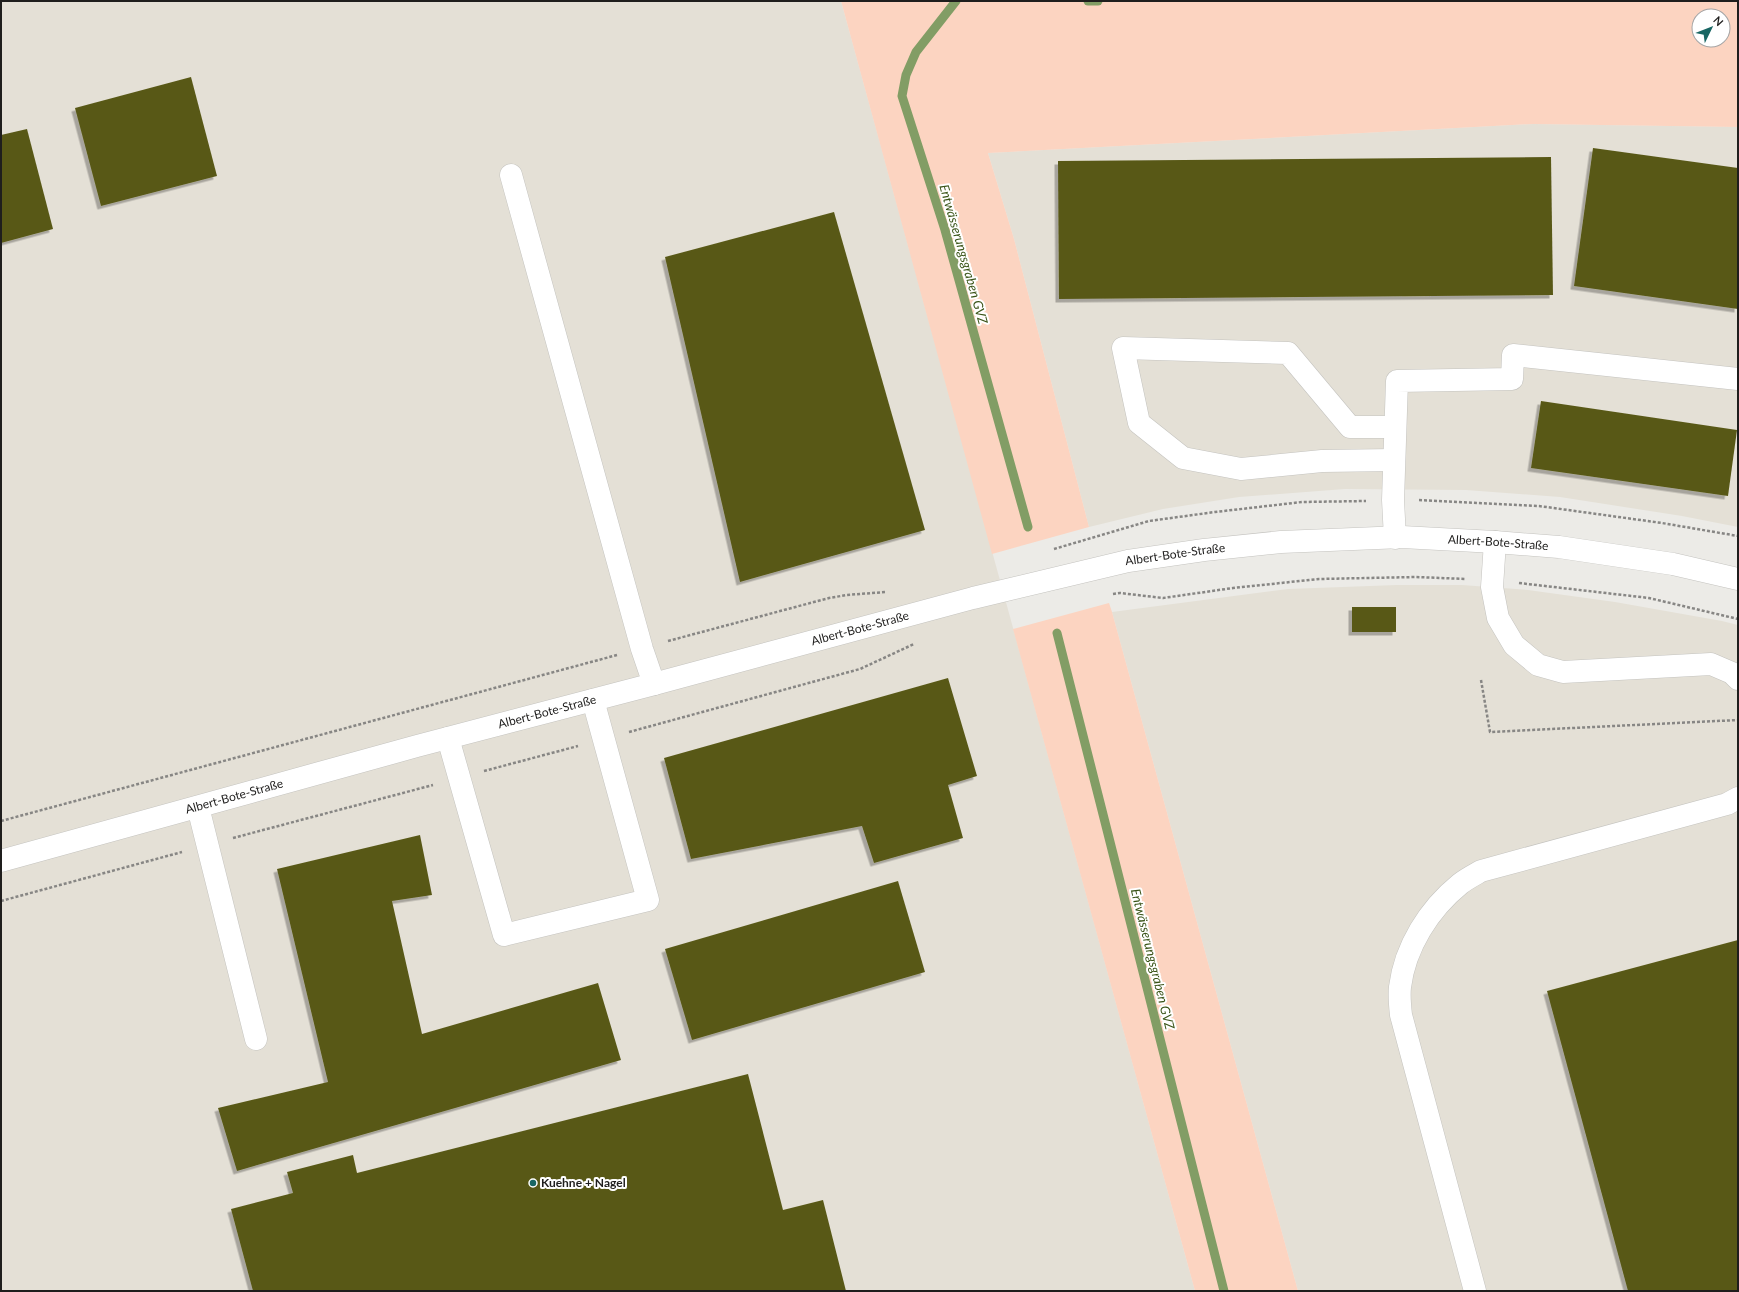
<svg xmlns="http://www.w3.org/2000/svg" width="1739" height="1292" font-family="Lato,sans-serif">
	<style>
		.built { fill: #e4e0d6 }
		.green { fill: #fcd4c1; fill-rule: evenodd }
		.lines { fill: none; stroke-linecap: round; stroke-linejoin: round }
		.stream { stroke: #829d65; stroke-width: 9 }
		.building { fill: #595919; filter: url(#shadow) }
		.minor-casing { stroke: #c4c3bf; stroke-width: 23 }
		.path { stroke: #878684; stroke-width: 2.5; stroke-dasharray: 3 2; stroke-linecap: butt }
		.minor { stroke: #fff; stroke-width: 22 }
		.poi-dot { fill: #186663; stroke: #fff; stroke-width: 1.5 }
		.labels { text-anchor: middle; stroke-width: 4; stroke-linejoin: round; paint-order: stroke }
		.street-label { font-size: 12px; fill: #1f1e1d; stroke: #fff }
		.poi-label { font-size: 12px; font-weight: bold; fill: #1f1e1d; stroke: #fff; text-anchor: start }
		.water-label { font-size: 13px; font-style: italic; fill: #3a5418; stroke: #fff }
	</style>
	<defs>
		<filter id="shadow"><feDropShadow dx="-3.5" dy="3.5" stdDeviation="0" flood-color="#0004"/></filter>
	</defs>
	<rect width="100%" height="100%" fill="#ecebe7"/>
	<g class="built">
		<path d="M1 1H841L1195 1291H1Z"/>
		<path d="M1533 124 1738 127V527L1682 516 1560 497 1466 490 1345 489 1239 497 1163 509 1089 527 1014 239 988 153Z"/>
		<path d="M1397 585H1462L1528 590 1615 602 1722 621 1738 625V1291H1298L1112 612 1288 589Z"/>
	</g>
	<g class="green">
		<path d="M841 1H1738V127L1533 124 988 153 1014 239 1089 527 992 554ZM1699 16H1723V40H1699Z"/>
		<path d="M1109 603 1112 612 1298 1291H1195L1013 629Z"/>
	</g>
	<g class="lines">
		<g class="stream">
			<path d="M956 1 916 52 906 75 902 96 945 230 1028 527"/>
			<path d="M1088 1H1098"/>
			<path d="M1057 633 1224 1291"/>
		</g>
	</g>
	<g class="building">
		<path d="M191 77 217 176 101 206 75 108Z"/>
		<path d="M27 129 53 229 1 243V135Z"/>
		<path d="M1593 148 1738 168V309L1574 286Z"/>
		<path d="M1551 157 1553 295 1059 299 1058 161Z"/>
		<path d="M834 212 925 530 740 582 665 257Z"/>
		<path d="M1541 401 1737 430 1728 496 1531 468Z"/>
		<rect x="1352" y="607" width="44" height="25"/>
		<path d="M948 678 977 776 948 785 963 838 874 863 862 826 691 859 664 758Z"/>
		<path d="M420 835 432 895 392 901 422 1034 598 983 621 1060 237 1171 218 1108 328 1082 277 869Z"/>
		<path d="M898 881 925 972 692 1040 665 949Z"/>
		<path d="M1738 940V1291H1628L1547 991Z"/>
		<path d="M748 1074 783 1210 823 1200 846 1291H253L231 1209 293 1193 287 1172 353 1155 357 1173Z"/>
	</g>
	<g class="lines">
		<defs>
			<g id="minor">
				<path d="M511 175 642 649 654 684"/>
				<path d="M1394 460 1322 461 1241 469 1183 458 1139 423 1123 348 1288 353 1350 427H1395"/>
				<path d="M1395 538 1393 500 1397 381 1512 379 1513 355 1738 379"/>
				<path d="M1495 542 1492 587 1498 618 1514 645 1538 665 1563 672 1711 664 1732 673 1738 679"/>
				<path d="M448 738 504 935 648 900 593 700"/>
				<path d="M198 807 256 1039"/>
				<path id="s1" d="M1 861 417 746 654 684 973 598 1128 561 1204 550 1281 542 1402 537 1495 542 1559 547 1673 564 1738 579"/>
				<path d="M1475 1291 1401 1015C1400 1006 1399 996 1400 987 1405 947 1429 909 1460 884 1466 879 1474 875 1481 871L1727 804 1738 798"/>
			</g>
		</defs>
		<use href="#minor" class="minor-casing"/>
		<g class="path">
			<path d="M1419 500 1539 506 1662 523 1738 536"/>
			<path d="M1054 549 1149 521 1215 512 1302 502 1366 501"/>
			<path d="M1519 583 1649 598 1738 619"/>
			<path d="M1113 594 1120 593 1163 598 1233 588 1319 579 1416 577 1466 579"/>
			<path d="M668 641 829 598 847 595 885 592"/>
			<path d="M1481 680 1490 732 1738 720"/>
			<path d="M629 732 860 669 914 644"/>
			<path d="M484 771 578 746"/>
			<path d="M1 821 617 655"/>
			<path d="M233 838 433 785"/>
			<path d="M1 901 182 852"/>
		</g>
		<use href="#minor" class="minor"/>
	</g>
	<circle class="poi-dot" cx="533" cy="1183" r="4"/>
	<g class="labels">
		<g class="street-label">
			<text dy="4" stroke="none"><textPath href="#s1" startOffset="1538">Albert-Bote-Straße</textPath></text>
			<text dy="4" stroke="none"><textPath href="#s1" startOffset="1214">Albert-Bote-Straße</textPath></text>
			<text dy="4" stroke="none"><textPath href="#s1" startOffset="890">Albert-Bote-Straße</textPath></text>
			<text dy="4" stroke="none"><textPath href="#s1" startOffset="566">Albert-Bote-Straße</textPath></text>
			<text dy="4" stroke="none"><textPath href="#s1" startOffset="242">Albert-Bote-Straße</textPath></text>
		</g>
		<g class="poi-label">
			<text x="541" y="1187">Kuehne + Nagel</text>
		</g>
		<g class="water-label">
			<text transform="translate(964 254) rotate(74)" y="5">Entwässerungsgraben GVZ</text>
			<text transform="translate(1153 959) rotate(76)" y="5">Entwässerungsgraben GVZ</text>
		</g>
	</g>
	<rect width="1739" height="1292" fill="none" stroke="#1f1e1d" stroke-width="4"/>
	<g transform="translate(1711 28) rotate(47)"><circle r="19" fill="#ffffff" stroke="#a5a5a5"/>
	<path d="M0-3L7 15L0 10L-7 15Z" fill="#186663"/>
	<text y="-6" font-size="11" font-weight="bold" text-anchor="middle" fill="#1f1e1d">N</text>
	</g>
</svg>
